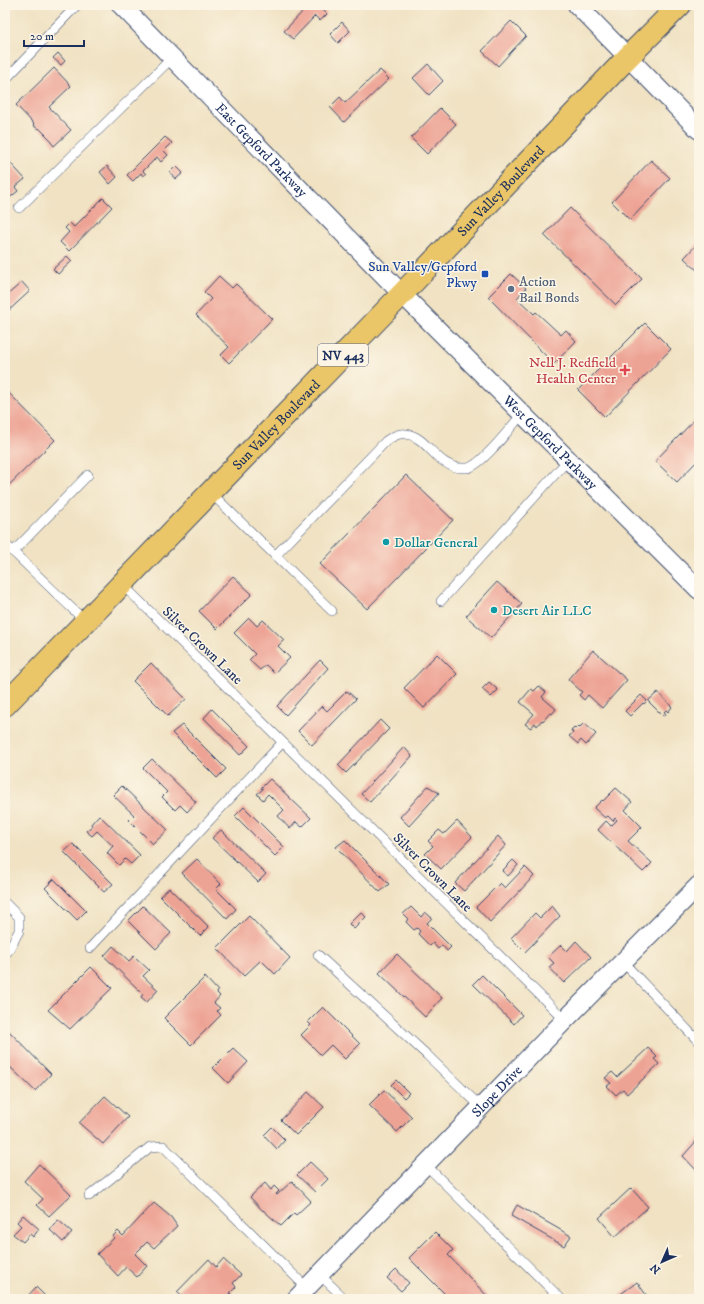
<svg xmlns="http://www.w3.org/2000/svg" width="704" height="1304" font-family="'IM FELL DW Pica',serif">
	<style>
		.building { fill: #eda394 }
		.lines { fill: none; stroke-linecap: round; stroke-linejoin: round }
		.lane-casing { stroke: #3b4a6d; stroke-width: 10 }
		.street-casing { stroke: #3b4a6d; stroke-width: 20 }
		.primary-casing { stroke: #3b4a6d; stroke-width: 24 }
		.lane { stroke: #fff; stroke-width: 9 }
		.street { stroke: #fff; stroke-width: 18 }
		.primary { stroke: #ebc669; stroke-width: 22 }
		.transit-dot { fill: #1a4fb4; stroke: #fcf5e5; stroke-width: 1.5 }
		.service-dot { fill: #5c6f8a; stroke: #fcf5e5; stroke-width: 1.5 }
		.health-dot { fill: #e0444e; stroke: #fcf5e5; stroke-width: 1.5 }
		.culture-dot { fill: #0f9aa8; stroke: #fcf5e5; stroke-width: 1.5 }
		.labels { text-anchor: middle; stroke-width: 3; stroke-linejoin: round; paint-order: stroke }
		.shield { fill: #fcf5e5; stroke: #5e6a86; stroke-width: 1 }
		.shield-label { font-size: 13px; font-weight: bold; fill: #1b2f5e }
		.street-label { font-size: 14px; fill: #1b2f5e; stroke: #fcf5e5 }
		.transit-label { font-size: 14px; fill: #164399; stroke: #fcf5e5; text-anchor: end }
		.service-label { font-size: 14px; fill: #4e5e75; stroke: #fcf5e5; text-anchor: start }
		.health-label { font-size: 14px; fill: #be3a42; stroke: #fcf5e5; text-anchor: end }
		.culture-label { font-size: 14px; fill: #0d838f; stroke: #fcf5e5; text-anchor: start }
	</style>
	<rect width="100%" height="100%" fill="#fcf5e5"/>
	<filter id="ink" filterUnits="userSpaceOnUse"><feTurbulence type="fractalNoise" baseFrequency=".025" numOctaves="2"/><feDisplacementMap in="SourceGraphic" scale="8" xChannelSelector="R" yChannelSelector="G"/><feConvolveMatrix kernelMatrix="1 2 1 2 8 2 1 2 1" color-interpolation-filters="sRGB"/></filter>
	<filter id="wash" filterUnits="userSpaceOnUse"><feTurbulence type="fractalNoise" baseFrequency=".012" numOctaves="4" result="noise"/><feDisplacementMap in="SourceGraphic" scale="16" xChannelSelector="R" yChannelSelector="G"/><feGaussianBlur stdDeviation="0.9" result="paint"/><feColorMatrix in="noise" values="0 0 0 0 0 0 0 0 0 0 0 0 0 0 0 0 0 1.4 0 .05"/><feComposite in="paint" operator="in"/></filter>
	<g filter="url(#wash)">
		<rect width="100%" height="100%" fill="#f0e2c3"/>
		<g id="blocks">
			<g class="building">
				<path d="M309 5H326L322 9 327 14 320 21 315 16 293 39 284 31Z"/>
				<path d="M511 21 526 36 498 66 482 51Z"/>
				<path d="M342 22 350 31 338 43 330 34Z"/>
				<path d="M58 53 65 61 61 65 53 58Z"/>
				<path d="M428 64 443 81 429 95 413 78Z"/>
				<path d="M54 68 71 86 49 107 71 130 54 146 50 141 51 140 39 128 38 129 33 125 34 124 16 105Z"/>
				<path d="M380 70 389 79 344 122 330 107 340 97 345 103Z"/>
				<path d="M440 108 456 124 427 154 411 138Z"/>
				<path d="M165 137 172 143 164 151 168 155 161 162 157 157 143 171 146 174 143 176 141 173 133 181 127 175Z"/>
				<path d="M5 157 25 179 15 187 18 191 8 199 7 198 5 200Z"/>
				<path d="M651 160 670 178 630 220 612 202Z"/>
				<path d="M107 166 117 177 110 184 100 172Z"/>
				<path d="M176 166 183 173 176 179 170 172Z"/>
				<path d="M103 198 112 207 69 251 60 242 69 232 65 228 70 223 74 227Z"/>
				<path d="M570 208 642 279 616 305 544 235Z"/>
				<path d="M699 242V272L684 258Z"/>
				<path d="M67 256 72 261 58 274 53 269Z"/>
				<path d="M511 274 526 288 517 298 534 314 536 312 561 335 566 330 576 341 554 364 488 297Z"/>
				<path d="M219 276 232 288 236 284 272 319 229 363 221 355 229 347 196 315 211 299 204 292Z"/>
				<path d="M22 282 30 291 5 314V297Z"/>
				<path d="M645 323 671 349 605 417 578 390Z"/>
				<path d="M5 389 55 440 5 489Z"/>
				<path d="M699 415V459L677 482 655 461Z"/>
				<path d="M406 475 453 520 367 609 320 564Z"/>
				<path d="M233 576 252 594 217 629 199 611Z"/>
				<path d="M497 582 522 604 491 638 466 616Z"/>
				<path d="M249 618 257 626 263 620 284 640 278 646 290 658 274 673 266 665 260 670 249 660 255 654 234 633Z"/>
				<path d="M593 650 627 680 602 708 588 695 584 700 579 695 582 692 568 679Z"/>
				<path d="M437 654 457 674 424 708 404 688Z"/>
				<path d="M320 660 328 668 286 715 277 706Z"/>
				<path d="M151 663 186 699 168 716 133 681Z"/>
				<path d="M489 682 498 690 491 697 482 689Z"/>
				<path d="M539 686 546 692 542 697 556 709 552 714 550 713 543 721 542 720 537 726 535 723 531 728 525 724 534 714 520 702 531 689 534 691Z"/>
				<path d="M347 691 356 699 312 745 298 731 322 706 327 711Z"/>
				<path d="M658 692 672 707 668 712 666 710 664 712 666 714 663 716 648 701Z"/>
				<path d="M641 695 647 701 644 704 643 703 630 716 625 711Z"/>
				<path d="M212 709 249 746 240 755 204 718Z"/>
				<path d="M380 720 389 729 346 773 338 765Z"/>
				<path d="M584 723 596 734 586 745 581 740 578 744 569 736 573 733 571 730 574 727 576 729 579 726 580 727Z"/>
				<path d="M182 725 226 769 217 778 172 733Z"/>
				<path d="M404 747 412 756 370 802 361 794Z"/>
				<path d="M152 759 196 802 187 812 180 805 175 810 162 797 167 792 143 768Z"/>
				<path d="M270 779 311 818 302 827 296 822 290 829 278 816 284 810 268 794 263 800 257 794 263 789 261 788Z"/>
				<path d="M122 786 168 830 153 844 129 820 134 815 113 795Z"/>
				<path d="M428 786 439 793 409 826 400 817Z"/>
				<path d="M616 788 632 802 625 810 642 827 628 841 652 863 643 872 598 830 606 821 611 826 617 820 615 818 613 821 608 816 605 818 594 808 602 800 603 801Z"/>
				<path d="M244 807 284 847 275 856 235 816Z"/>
				<path d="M99 815 140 855 131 864 125 859 119 865 107 853 113 846 97 831 92 836 86 831 92 826 91 824Z"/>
				<path d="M457 821 472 837 441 869 425 854 433 846 428 841 439 830 444 834Z"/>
				<path d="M221 830 266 874 258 882 212 838Z"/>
				<path d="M498 836 506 845 464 891 455 883Z"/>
				<path d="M345 840 389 884 380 892 336 847Z"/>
				<path d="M73 844 113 884 104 892 64 852Z"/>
				<path d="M197 859 221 884 216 889 236 909 227 919 182 873Z"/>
				<path d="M513 860 518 865 508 876 502 871Z"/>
				<path d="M525 867 534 876 490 922 476 907 500 883 505 888Z"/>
				<path d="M54 879 86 911 77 920 45 888Z"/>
				<path d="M169 888 209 927 200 936 160 896Z"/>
				<path d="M143 906 171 933 156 949 128 921Z"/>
				<path d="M552 906 560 916 525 952 511 938 535 913 540 918Z"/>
				<path d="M411 907 421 917 425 912 432 918 427 923 451 947 447 951 442 945 438 949 433 943 430 946 418 934 420 931 417 928 414 930 406 922 408 919 403 914Z"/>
				<path d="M361 912 366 917 354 929 349 924Z"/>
				<path d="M249 916 290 958 275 974 261 960 244 976 217 948Z"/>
				<path d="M576 941 591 957 564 983 549 967 554 963 548 957 561 945 567 951Z"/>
				<path d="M113 946 129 961 134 956 149 970 143 976 158 990 147 1002 141 997 143 994 104 956Z"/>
				<path d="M397 954 442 998 425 1017 379 973Z"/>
				<path d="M91 967 112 988 70 1029 48 1010Z"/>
				<path d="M482 975 522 1015 514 1024 473 984Z"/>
				<path d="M205 977 218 991 217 993 220 996 214 1003 220 1008 217 1011 221 1015 191 1045 164 1018Z"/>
				<path d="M323 1007 360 1044 345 1059 331 1045 321 1055 301 1035 311 1025 308 1022Z"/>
				<path d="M6 1028 51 1074 35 1091 5 1062V1029Z"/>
				<path d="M233 1048 248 1062 228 1083 213 1068Z"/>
				<path d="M648 1048 657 1057 654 1059 659 1064 627 1094 623 1089 616 1095 607 1086 611 1083 605 1078 612 1072 617 1077Z"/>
				<path d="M396 1080 409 1093 404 1098 391 1085Z"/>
				<path d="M384 1090 412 1117 397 1132 369 1105Z"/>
				<path d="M308 1092 324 1107 296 1135 281 1120Z"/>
				<path d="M105 1096 128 1117 103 1144 79 1123Z"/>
				<path d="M272 1127 285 1140 277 1149 264 1135Z"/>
				<path d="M699 1138V1173L683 1156Z"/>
				<path d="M310 1162 328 1179 315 1192 297 1175Z"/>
				<path d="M39 1164 71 1195 49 1216 37 1205 43 1199 24 1181Z"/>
				<path d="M292 1181 311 1201 296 1215 294 1213 281 1226 263 1210V1211L250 1197 265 1183 271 1190 274 1186 279 1191 276 1194 277 1195Z"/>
				<path d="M631 1188 648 1207 615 1237 599 1218Z"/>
				<path d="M154 1203 171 1217 177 1226 154 1248 147 1242 135 1254 147 1266 137 1277 126 1267 118 1276 97 1254 114 1238 113 1236 118 1231 123 1236Z"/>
				<path d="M517 1205 571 1236 564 1246 511 1216Z"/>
				<path d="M23 1215 39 1229 33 1237 30 1234 23 1242 13 1234 21 1226 17 1222Z"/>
				<path d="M58 1220 72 1232 63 1242 50 1230Z"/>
				<path d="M435 1232 453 1250 448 1255 490 1299H450L409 1258Z"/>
				<path d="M209 1259 216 1267 223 1259 241 1275 233 1283 236 1287 230 1293 233 1297 232 1299H185L177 1292Z"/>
				<path d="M396 1269 409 1283 401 1291 387 1278Z"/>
				<path d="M637 1282 649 1299H614Z"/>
				<path d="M36 1287 48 1299H25Z"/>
			</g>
		</g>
	</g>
	<g filter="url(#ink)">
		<use href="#blocks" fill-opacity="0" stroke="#3b4a6d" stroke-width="1"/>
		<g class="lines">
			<defs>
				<g id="lane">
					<path d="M5 80 77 5"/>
					<path d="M19 208 172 58"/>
					<path d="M210 492 332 611"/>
					<path d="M5 544 85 621"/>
					<path d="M13 552 88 475"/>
					<path d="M275 556 386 441C392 437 398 433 406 434 427 436 436 467 462 468 463 468 468 468 468 468 483 464 511 427 522 414"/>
					<path d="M122 584 565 1020"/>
					<path d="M441 601 568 460"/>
					<path d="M5 903 19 917V931L8 951 5 954"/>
					<path d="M90 948 282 743"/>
					<path d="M318 955 427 1055 481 1107"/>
					<path d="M623 962 699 1042"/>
					<path d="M426 1165 561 1299"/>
					<path d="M89 1196 150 1147 163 1146 307 1288"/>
					<path d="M320 1275 345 1299"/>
				</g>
				<g id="street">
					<path id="s1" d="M121 5 402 294 699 590"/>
					<path d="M577 5 699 130"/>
					<path id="s2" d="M296 1299 565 1020 699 885"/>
				</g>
				<g id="primary">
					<path id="s3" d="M5 705 402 294 628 57 680 5"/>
				</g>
			</defs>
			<use href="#lane" class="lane-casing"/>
			<use href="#street" class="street-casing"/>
			<use href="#primary" class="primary-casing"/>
			<use href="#lane" class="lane"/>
			<use href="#street" class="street"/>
			<use href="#primary" class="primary"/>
		</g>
	</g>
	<rect class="transit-dot" x="481" y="270" width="8" height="8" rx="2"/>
	<circle class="service-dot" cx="511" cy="289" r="4"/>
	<path class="health-dot" d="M623 364h4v4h4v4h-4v4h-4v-4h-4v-4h4z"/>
	<g class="culture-dot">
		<circle cx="386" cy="542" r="4"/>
		<circle cx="494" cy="610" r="4"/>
	</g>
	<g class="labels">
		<rect class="shield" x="318" y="344" width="50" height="22" rx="3"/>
		<g class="shield-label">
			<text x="343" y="360">NV 443</text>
		</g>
		<g class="street-label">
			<text dy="5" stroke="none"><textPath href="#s1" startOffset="202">East Gepford Parkway</textPath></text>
			<text dy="5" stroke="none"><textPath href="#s3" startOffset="714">Sun Valley Boulevard</textPath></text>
			<text dy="5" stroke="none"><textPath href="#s3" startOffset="390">Sun Valley Boulevard</textPath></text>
			<text dy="5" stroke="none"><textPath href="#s1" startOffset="613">West Gepford Parkway</textPath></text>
			<text transform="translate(203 645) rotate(44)" y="5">Silver Crown Lane</text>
			<text transform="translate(433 872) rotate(45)" y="5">Silver Crown Lane</text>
			<text dy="5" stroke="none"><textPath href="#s2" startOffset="289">Slope Drive</textPath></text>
		</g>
		<g class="transit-label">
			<text x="477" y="271">Sun Valley/Gepford<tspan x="477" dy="16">Pkwy</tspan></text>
		</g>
		<g class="service-label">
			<text x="519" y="286">Action<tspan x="519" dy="16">Bail Bonds</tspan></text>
		</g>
		<g class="health-label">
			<text x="616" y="367">Nell J. Redfield<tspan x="616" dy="16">Health Center</tspan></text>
		</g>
		<g class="culture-label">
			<text x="394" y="547">Dollar General</text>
			<text x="502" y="615">Desert Air LLC</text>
		</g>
	</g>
	<rect width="704" height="1304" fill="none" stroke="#fcf5e5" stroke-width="20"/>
	<g transform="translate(662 1262) rotate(225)" stroke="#fcf5e5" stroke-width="3" paint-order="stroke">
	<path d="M0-3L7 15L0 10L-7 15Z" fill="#1b2f5e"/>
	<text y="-6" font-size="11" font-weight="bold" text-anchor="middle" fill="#1b2f5e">N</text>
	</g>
	<path d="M24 40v6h60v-6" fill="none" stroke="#1b2f5e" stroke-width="2"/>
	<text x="30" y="40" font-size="12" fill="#1b2f5e" stroke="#fcf5e5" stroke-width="3" paint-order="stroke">20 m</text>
</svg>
